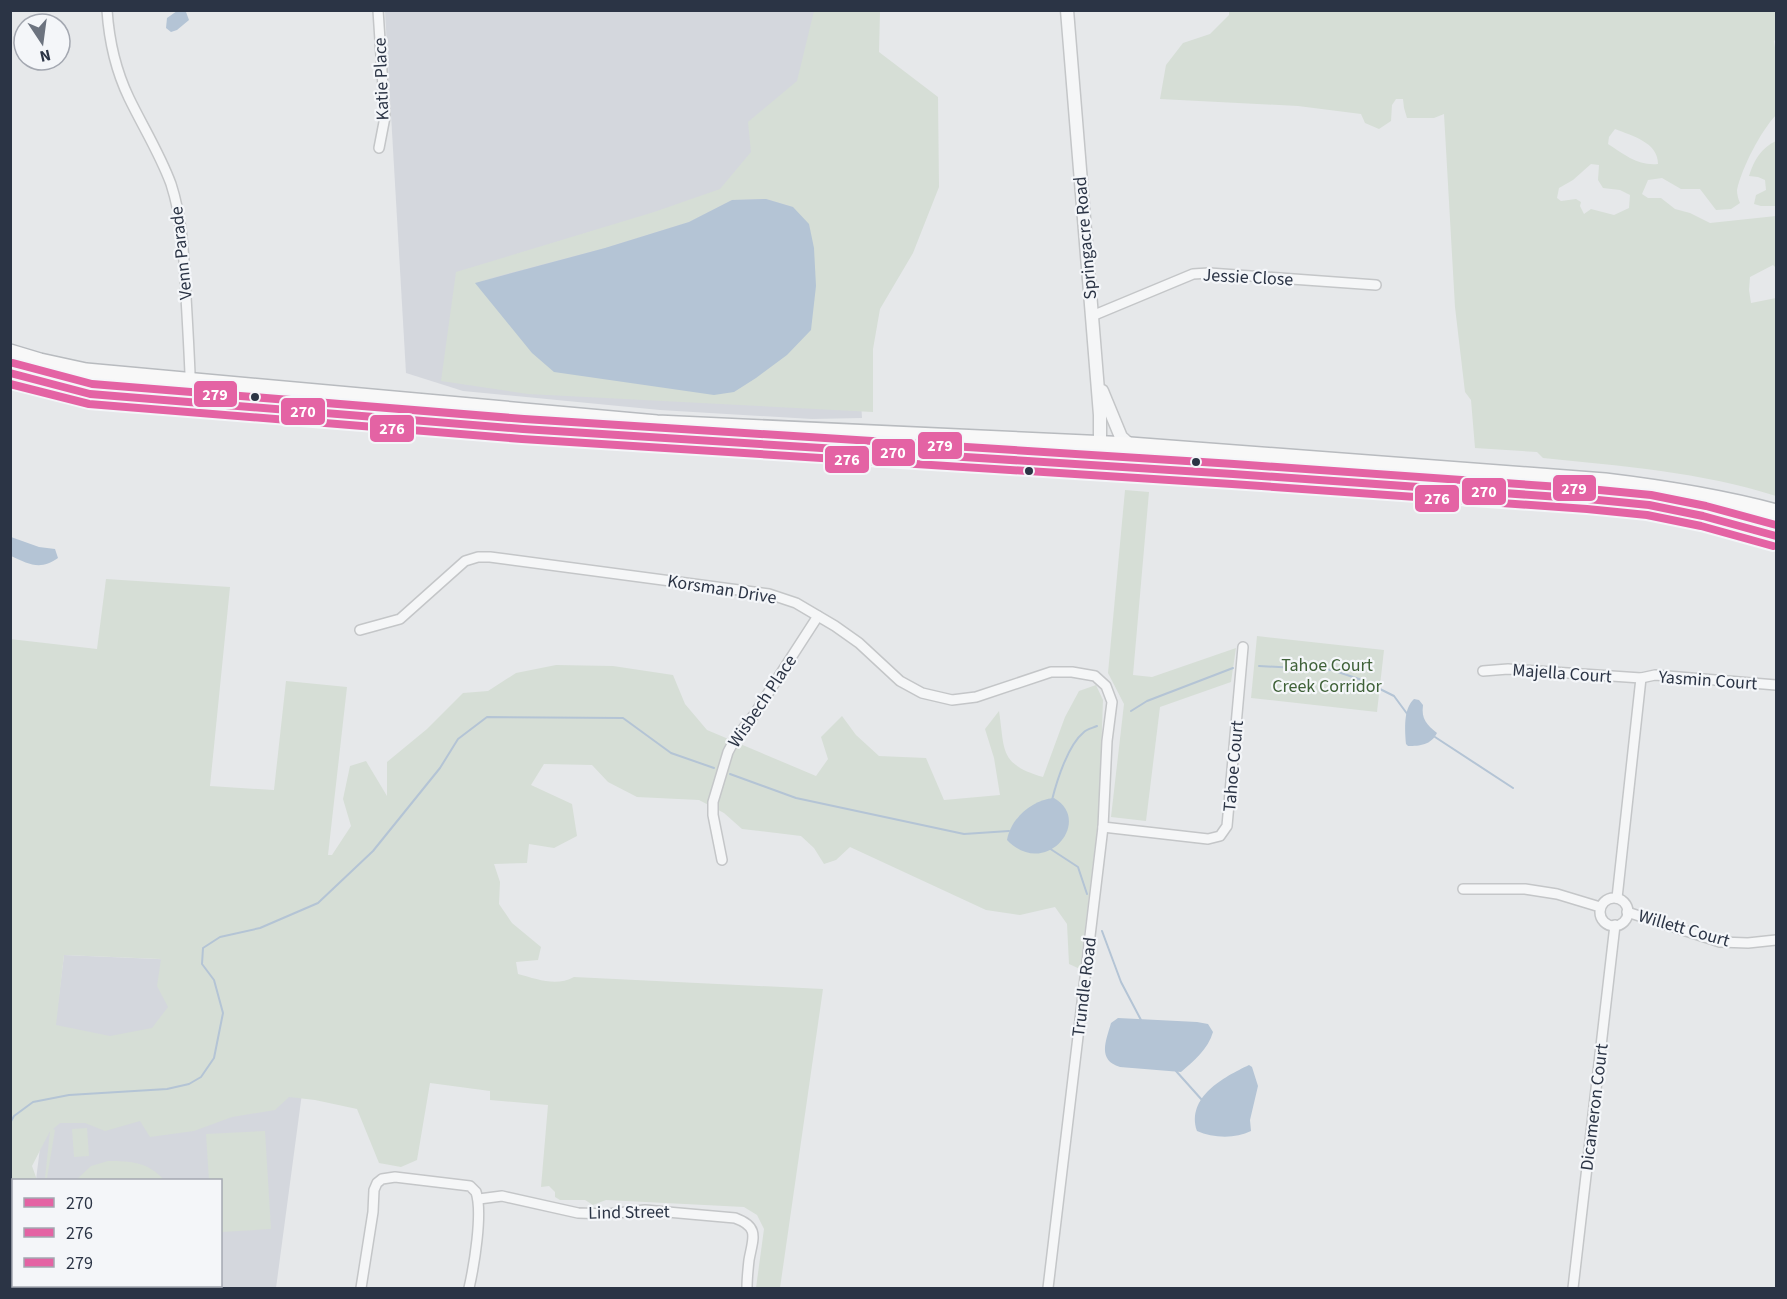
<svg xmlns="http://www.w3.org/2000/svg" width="1787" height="1299" font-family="'Source Sans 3',sans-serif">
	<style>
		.built { fill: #d4d7dd }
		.green { fill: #d6ded6; fill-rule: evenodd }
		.water { fill: #b4c4d5 }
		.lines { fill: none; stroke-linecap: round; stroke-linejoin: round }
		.stream { stroke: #b4c4d5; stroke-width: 2 }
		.minor-casing { stroke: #c4c6c8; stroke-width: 12 }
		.tertiary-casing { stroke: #c4c6c8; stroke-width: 15 }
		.trunk-casing { stroke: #b8bbbf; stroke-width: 18 }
		.minor { stroke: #f5f6f7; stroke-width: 9 }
		.tertiary { stroke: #f5f6f7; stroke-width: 12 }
		.trunk { stroke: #f8f8f8; stroke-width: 15 }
		.bus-1-casing { stroke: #f4f6f9; stroke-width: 12 }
		.bus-2-casing { stroke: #f4f6f9; stroke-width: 12 }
		.bus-3-casing { stroke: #f4f6f9; stroke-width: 12 }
		.bus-1 { stroke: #e463a4; stroke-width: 8 }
		.bus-2 { stroke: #e463a4; stroke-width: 8 }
		.bus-3 { stroke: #e463a4; stroke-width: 8 }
		.bus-dot { fill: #2b3445; stroke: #f4f6f9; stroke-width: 2 }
		.labels { text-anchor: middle; stroke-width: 4.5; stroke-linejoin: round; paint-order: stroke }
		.street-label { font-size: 18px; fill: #2b3445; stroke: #f4f6f9 }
		.park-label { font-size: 18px; fill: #3f6138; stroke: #f4f6f9 }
		.line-badge { stroke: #f4f6f9; stroke-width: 2 }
		.badge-label { font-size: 16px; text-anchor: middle; font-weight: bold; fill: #fff }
	</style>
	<rect width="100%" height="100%" fill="#e6e8ea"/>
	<g class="built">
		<path d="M385 11H837L862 418 812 419 660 410 463 391 406 373Z"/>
		<path d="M64 955 319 966 276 1288H23V1286H220V1180H36Z"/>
	</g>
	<g class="green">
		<path d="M814 11H880L879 52 938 97 939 187 913 253 880 309 873 349V412L528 394 441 381 456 272 654 212 720 189 751 152 748 122 797 81ZM766 199 793 207 476 282 605 248 689 222 732 200Z"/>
		<path d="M1229 11H1776V39L1774 41 1776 54V115C1761 131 1742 167 1737 190 1737 194 1738 199 1740 203L1731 209 1716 210 1700 189H1681L1662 178 1648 180 1642 194 1648 198H1661L1675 209 1690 213 1710 223 1776 216V268L1773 265 1750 277 1749 290 1751 303 1776 298V496C1701 472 1622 466 1543 458L1537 452 1475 448 1471 400 1465 392 1455 307 1444 114 1434 118H1407L1404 108 1403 99H1396L1392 105 1391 121 1379 129 1365 123 1361 114 1298 106 1160 99 1166 65 1183 43 1210 34 1229 15ZM1615 129C1632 136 1658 142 1658 164 1638 166 1625 155 1608 144L1609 137ZM1591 164 1599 165 1598 180 1603 188 1620 190 1630 195 1629 208 1614 215 1591 209 1584 214 1580 206 1581 202 1576 199 1561 201 1557 198 1559 188 1573 180Z"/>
		<path d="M1776 141V206H1761L1754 204 1756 195 1766 190 1765 180 1758 177 1749 176C1754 160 1761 148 1776 141Z"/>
		<path d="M1125 490 1149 492 1133 675 1152 677 1236 648 1231 682 1160 707 1146 821 1111 817 1124 704 1108 673Z"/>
		<path d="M106 579 230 587 210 786 274 790 286 681 347 687 328 855H332L351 826 343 799 350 766 366 761 387 796V762L427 729 463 693 488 691 516 673 556 665 613 666 673 675 685 704 707 730 816 776 828 759 821 737 842 716 856 735 879 756 926 758 944 800 1000 795 994 758 985 729 999 711C1005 751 999 764 1043 777L1065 717 1079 691 1096 685 1103 700 1099 813 1080 969 1069 964 1067 924 1055 907 1020 915 986 910 850 847 836 860 824 864 814 848 801 836 742 829 724 813 699 800 637 797 608 782 592 765 544 764 531 785 572 804 577 836 554 848 529 844 527 863 494 864 500 882 499 904 512 923 541 947 538 960 516 962 518 974C537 979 556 987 574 977L823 989 780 1288H756L764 1229 757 1215 744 1207 606 1200 593 1205 585 1200H560L555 1197V1192L549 1186 541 1187 548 1105 490 1100V1091L430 1083 417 1160 401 1167 379 1163 357 1109 315 1100 289 1097 275 1110 232 1117 194 1131 150 1137 140 1121 105 1131 85 1123H60L53 1129 55 1130 47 1178H45L50 1131 32 1166 37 1180H14V1286H44L45 1288H13L10 1284V639L97 649ZM64 955 161 959 157 986 168 1007 152 1028 110 1036 56 1025Z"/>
		<path d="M1257 636 1384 650 1377 712 1251 698Z"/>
		<path d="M87 1128 89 1156 74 1157 72 1129Z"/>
		<path d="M265 1131 271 1229 221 1232 220 1180H209L206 1134Z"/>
		<path d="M108 1161C131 1161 148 1162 164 1180H76L91 1166Z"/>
		<path d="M61 1286H166V1288H60Z"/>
	</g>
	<g class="water">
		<path d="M177 11 186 12 189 20 177 30 171 32 166 28 167 18Z"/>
		<path d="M766 199 793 207 809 224 814 248 816 286 811 330 787 355 756 378 734 392 714 395 554 372 532 353 475 283 605 248 689 222 732 200Z"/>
		<path d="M11 537 39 547 55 549 58 558C40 571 29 564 11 556Z"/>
		<path d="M1414 699 1419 700 1423 705C1421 719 1427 725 1437 733 1431 745 1420 746 1408 746L1406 744C1405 730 1403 709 1414 699Z"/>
		<path d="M1054 798C1094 821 1045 880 1007 840 1011 818 1032 800 1054 798Z"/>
		<path d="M1118 1018 1197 1022 1208 1024 1213 1032C1208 1049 1194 1061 1181 1072L1120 1067C1097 1060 1106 1041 1111 1023Z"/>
		<path d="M1249 1065 1252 1067 1258 1086 1250 1120 1251 1131C1235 1139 1213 1138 1197 1131 1186 1097 1224 1077 1249 1065Z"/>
	</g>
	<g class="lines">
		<g class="stream">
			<path d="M1259 666 1332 670 1362 680 1394 696 1408 715"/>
			<path d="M1131 711 1147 701 1233 668"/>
			<path d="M1435 737 1513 788"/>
			<path d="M730 774 796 798 964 834 1009 831"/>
			<path d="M1052 800C1057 780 1068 745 1084 732 1087 729 1093 728 1097 726"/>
			<path d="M1049 848 1078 867 1087 894"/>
			<path d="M1102 931 1121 982 1141 1020"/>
			<path d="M1176 1071 1202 1100"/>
			<path d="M10 1123 14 1116 33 1102 69 1095 167 1089 189 1084 201 1077 214 1058 223 1013 214 980 202 964 203 948 220 937 260 928 318 903 373 851 440 768 458 739 487 717 623 718 671 753 714 768"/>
		</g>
		<defs>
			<g id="minor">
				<path d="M107 10C109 40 116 71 129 98 143 127 160 154 171 184 183 221 184 259 186 297 188 331 190 366 191 401"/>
				<path d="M378 10 385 117 379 148"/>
				<path d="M1092 316 1193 274 1209 273 1376 285"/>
				<path d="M360 630 400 619 465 561 478 557H490L769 594 796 603 835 626 859 643 900 681 922 693 952 700 976 697 1051 672H1072L1095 676 1106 686 1112 702 1107 741 1103 827 1048 1288"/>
				<path d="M1483 671 1508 669 1641 678 1655 675 1776 685"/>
				<path d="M1103 827 1208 839 1220 836 1227 826 1243 647"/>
				<path d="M722 860 713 815V802L728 752 735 739 754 715 818 616"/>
				<path d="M1463 889H1525L1557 894 1600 907"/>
				<path d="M1617 898 1641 678"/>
				<circle cx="1614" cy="912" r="14"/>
				<path d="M1627 912 1720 942 1748 943 1776 940"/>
				<path d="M479 1199 502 1196 578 1213 608 1214 645 1210 735 1218C760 1227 753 1238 749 1260 748 1269 747 1279 747 1288"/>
				<path d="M361 1288 373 1212 374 1190 377 1183 382 1179 395 1177 470 1186 476 1192C483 1213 474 1266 469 1288"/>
				<path d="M1573 1288 1615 925"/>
			</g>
			<g id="tertiary">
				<path d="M1067 10 1100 415V465"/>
				<path d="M1102 391 1121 437 1130 445"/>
			</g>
			<g id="trunk">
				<path d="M10 352 40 361 86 371 657 423 1130 445 1605 481C1663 488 1720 497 1776 512"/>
				<path d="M10 373 90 394 523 429 1233 474 1588 499 1649 505 1703 516 1776 536"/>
			</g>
		</defs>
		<use href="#minor" class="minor-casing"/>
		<use href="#tertiary" class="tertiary-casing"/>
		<use href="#trunk" class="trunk-casing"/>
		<use href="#minor" class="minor"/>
		<use href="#tertiary" class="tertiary"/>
		<use href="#trunk" class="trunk"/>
		<defs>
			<path id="bus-1" d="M10 373 90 394 523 429 1233 474 1588 499 1649 505 1703 516 1776 536"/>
			<path id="bus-2" d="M10 384 89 404 522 439 1232 484 1587 509 1647 515 1701 526 1773 546"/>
			<path id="bus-3" d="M13 363 92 384 524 419 1234 464 1589 489 1651 495 1706 506 1776 525"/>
		</defs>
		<use href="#bus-1" class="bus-1-casing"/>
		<use href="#bus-2" class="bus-2-casing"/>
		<use href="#bus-3" class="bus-3-casing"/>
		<use href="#bus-1" class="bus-1"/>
		<use href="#bus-2" class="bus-2"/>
		<use href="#bus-3" class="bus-3"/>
	</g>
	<g class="bus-dot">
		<circle cx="255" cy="397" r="5"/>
		<circle cx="1196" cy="462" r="5"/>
		<circle cx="1029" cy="471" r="5"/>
	</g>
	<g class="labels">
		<g class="street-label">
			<text transform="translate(381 79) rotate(-92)" y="6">Katie Place</text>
			<text transform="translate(1085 238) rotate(-95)" y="6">Springacre Road</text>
			<text transform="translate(181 253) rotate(-96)" y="6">Venn Parade</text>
			<text transform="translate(1248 277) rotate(3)" y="6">Jessie Close</text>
			<text transform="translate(722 589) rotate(9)" y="6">Korsman Drive</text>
			<text transform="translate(1562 673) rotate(4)" y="6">Majella Court</text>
			<text transform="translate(1708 680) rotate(4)" y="6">Yasmin Court</text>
			<text transform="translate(762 701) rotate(-56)" y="6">Wisbech Place</text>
			<text transform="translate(1233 766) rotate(-85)" y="6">Tahoe Court</text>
			<text transform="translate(1684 928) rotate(16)" y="6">Willett Court</text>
			<text transform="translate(1084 987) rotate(-83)" y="6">Trundle Road</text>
			<text transform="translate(1594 1107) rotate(-83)" y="6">Dicameron Court</text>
			<text transform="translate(629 1212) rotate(-1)" y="6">Lind Street</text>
		</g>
		<g class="park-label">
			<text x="1327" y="671">Tahoe Court<tspan x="1327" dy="21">Creek Corridor</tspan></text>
		</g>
	</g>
	<g class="line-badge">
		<rect x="193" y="380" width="45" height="28" rx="6" fill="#e463a4"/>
		<rect x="280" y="397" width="46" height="29" rx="6" fill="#e463a4"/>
		<rect x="369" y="414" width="46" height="29" rx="6" fill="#e463a4"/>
		<rect x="917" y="431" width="46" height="29" rx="6" fill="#e463a4"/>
		<rect x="871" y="438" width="45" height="29" rx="6" fill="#e463a4"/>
		<rect x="824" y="445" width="46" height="29" rx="6" fill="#e463a4"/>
		<rect x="1552" y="474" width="45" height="28" rx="6" fill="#e463a4"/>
		<rect x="1461" y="477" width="46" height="29" rx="6" fill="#e463a4"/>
		<rect x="1414" y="484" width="46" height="29" rx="6" fill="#e463a4"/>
	</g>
	<g class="badge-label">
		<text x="215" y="400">279</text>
		<text x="303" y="417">270</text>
		<text x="392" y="434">276</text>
		<text x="940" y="451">279</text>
		<text x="893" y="458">270</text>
		<text x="847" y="465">276</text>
		<text x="1574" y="494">279</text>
		<text x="1484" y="497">270</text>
		<text x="1437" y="504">276</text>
	</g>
	<rect width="1787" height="1299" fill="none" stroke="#2b3445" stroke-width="24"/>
	<rect x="12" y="1179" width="210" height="108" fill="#f4f6f9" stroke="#a4a8b1" stroke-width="1.5"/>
	<rect x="24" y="1198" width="30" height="9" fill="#e463a4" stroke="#a4a8b1" stroke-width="1.5"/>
	<text x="66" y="1209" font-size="18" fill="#2b3445">270</text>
	<rect x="24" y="1228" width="30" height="9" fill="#e463a4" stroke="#a4a8b1" stroke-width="1.5"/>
	<text x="66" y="1239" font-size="18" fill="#2b3445">276</text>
	<rect x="24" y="1258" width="30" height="9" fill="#e463a4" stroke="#a4a8b1" stroke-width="1.5"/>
	<text x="66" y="1269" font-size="18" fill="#2b3445">279</text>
	<g transform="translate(42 42) rotate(167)"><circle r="28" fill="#f4f6f9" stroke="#a4a8b1" stroke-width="1.5"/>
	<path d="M0-4.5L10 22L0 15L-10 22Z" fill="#6c737f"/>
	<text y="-9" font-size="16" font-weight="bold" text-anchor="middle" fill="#2b3445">N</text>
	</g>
</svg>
